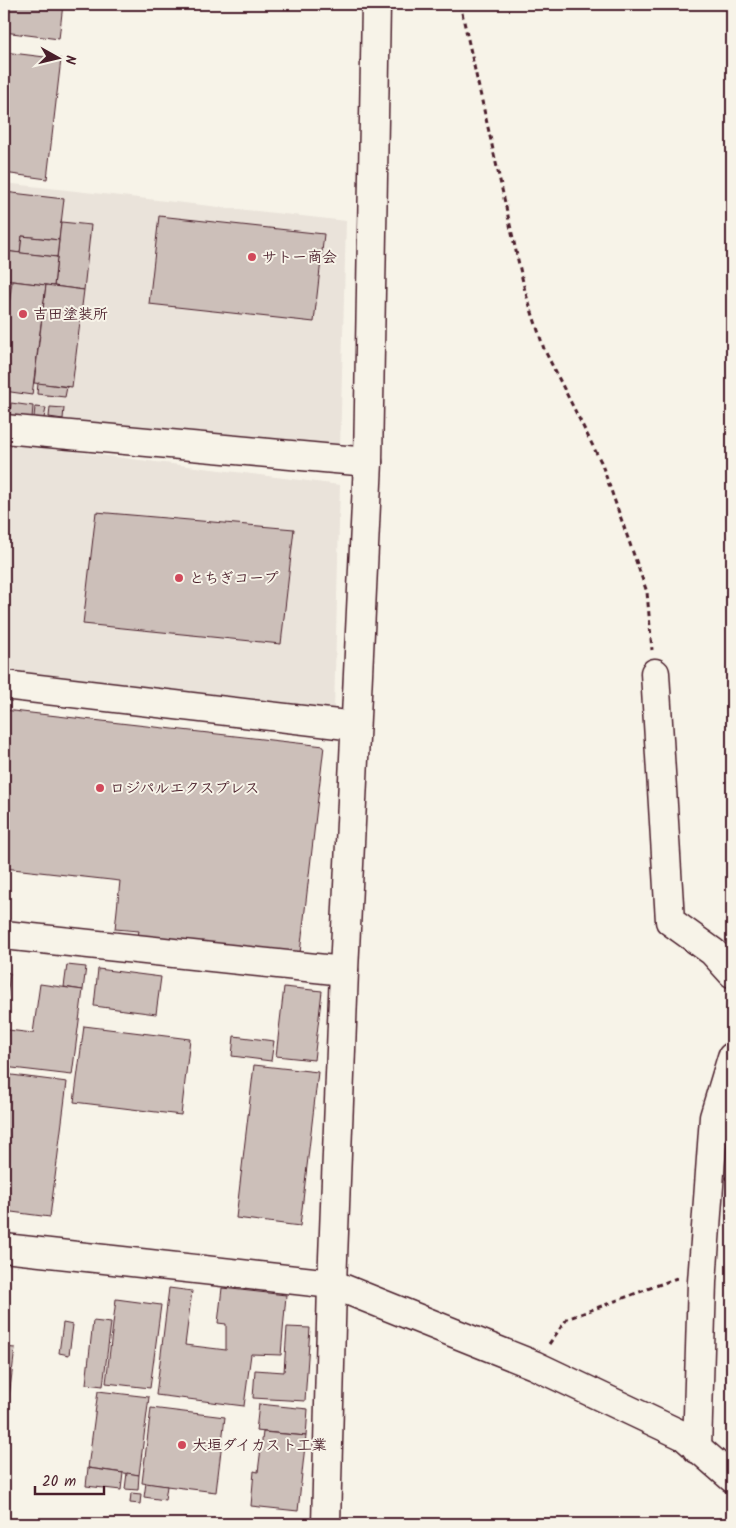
<svg xmlns="http://www.w3.org/2000/svg" width="736" height="1528" font-family="Kalam,'Klee One',sans-serif">
	<style>
		.built { fill: #eae3da }
		.building { fill: #ccbfb9; stroke: #4a1f2b }
		.lines { fill: none; stroke-linecap: round; stroke-linejoin: round }
		.minor-casing { stroke: #4a1f2b; stroke-width: 31 }
		.path { stroke: #4a1f2b; stroke-width: 3; stroke-dasharray: 5 4; stroke-linecap: butt }
		.minor { stroke: #f7f3e8; stroke-width: 28 }
		.poi-dot { fill: #d1495b; stroke: #f7f3e8; stroke-width: 2 }
		.labels { text-anchor: middle; stroke-width: 4; stroke-linejoin: round; paint-order: stroke }
		.poi-label { font-size: 15px; font-weight: bold; fill: #4a1f2b; stroke: #f7f3e8; text-anchor: start }
	</style>
	<rect width="100%" height="100%" fill="#f7f3e8"/>
	<filter id="ink" filterUnits="userSpaceOnUse"><feTurbulence type="fractalNoise" baseFrequency=".02" numOctaves="2"/><feDisplacementMap in="SourceGraphic" scale="10" xChannelSelector="R" yChannelSelector="G"/><feConvolveMatrix kernelMatrix="1 2 1 2 8 2 1 2 1" color-interpolation-filters="sRGB"/></filter>
	<g filter="url(#ink)">
		<g class="built">
			<path d="M4 183 346 221 340 450 4 419Z"/>
			<path d="M4 443 340 485 334 710 4 674Z"/>
		</g>
		<g class="building">
			<path d="M4 4H63L59 39 4 32Z"/>
			<path d="M4 52 61 59 47 179 4 173Z"/>
			<path d="M4 192 64 199 59 240 22 236 20 253 4 251Z"/>
			<path d="M159 216 324 234 314 322 149 304Z"/>
			<path d="M61 222 91 225 84 290 54 286Z"/>
			<path d="M22 236 59 240 57 257 20 253Z"/>
			<path d="M4 251 57 257 54 286 4 280Z"/>
			<path d="M12 281 46 285 32 395 4 391V345Z"/>
			<path d="M46 285 84 290 72 387 34 383Z"/>
			<path d="M38 383 67 387 65 397 37 394Z"/>
			<path d="M4 396 8 397 6 415H4Z"/>
			<path d="M11 403 33 406 32 418 10 415Z"/>
			<path d="M35 407 46 408 44 418 34 417Z"/>
			<path d="M50 407 64 408 63 419 49 417Z"/>
			<path d="M96 512 294 529 281 644 83 624Z"/>
			<path d="M4 710 324 746 300 953 138 935 139 931 115 929 120 881 4 868Z"/>
			<path d="M67 965 86 967 83 990 64 987Z"/>
			<path d="M98 969 161 977 156 1014 94 1006Z"/>
			<path d="M4 972 10 973 4 1020Z"/>
			<path d="M40 984 83 990 72 1075 4 1067 8 1030 33 1033Z"/>
			<path d="M284 987 322 991 314 1060 276 1056Z"/>
			<path d="M84 1026 190 1039 181 1115 74 1102Z"/>
			<path d="M234 1036 274 1041 271 1061 232 1056Z"/>
			<path d="M254 1065 318 1072 300 1226 236 1218Z"/>
			<path d="M4 1074 67 1082 50 1217 4 1211Z"/>
			<path d="M169 1288 192 1291 185 1345 226 1350V1324L218 1323 222 1288 286 1295 281 1355 251 1354 244 1406 156 1395Z"/>
			<path d="M116 1299 161 1305 150 1388 106 1383Z"/>
			<path d="M93 1321 111 1323 103 1386 86 1384Z"/>
			<path d="M63 1323 73 1325 69 1355 59 1353Z"/>
			<path d="M287 1327 310 1328 305 1401 253 1398 255 1370 284 1372Z"/>
			<path d="M4 1347 15 1348 4 1439Z"/>
			<path d="M98 1391 149 1397 139 1475 88 1468Z"/>
			<path d="M259 1404 308 1409 306 1436 256 1431Z"/>
			<path d="M151 1408 225 1417 216 1492 142 1483Z"/>
			<path d="M263 1432 306 1436 298 1511 251 1506 254 1471 258 1472Z"/>
			<path d="M88 1468 123 1473 121 1490 86 1486Z"/>
			<path d="M127 1473 139 1475 138 1490 125 1489Z"/>
			<path d="M146 1483 167 1486 165 1500 144 1497Z"/>
			<path d="M131 1493 141 1494 140 1504 130 1503Z"/>
		</g>
		<g class="lines">
			<defs>
				<g id="minor">
					<path d="M4 429 368 462"/>
					<path d="M655 673 670 921 713 952 732 973"/>
					<path d="M4 685 355 726"/>
					<path d="M4 935 344 971"/>
					<path d="M4 1248 332 1284 534 1365 684 1436 732 1478"/>
					<path d="M697 1449 702 1282 714 1117 732 1057"/>
					<path d="M326 1524 332 1284 344 971 368 462 376 4"/>
				</g>
			</defs>
			<use href="#minor" class="minor-casing"/>
			<g class="path">
				<path d="M460 4 525 291 544 349 601 462 647 592 652 650"/>
				<path d="M549 1344 567 1319 677 1278"/>
			</g>
			<use href="#minor" class="minor"/>
		</g>
	</g>
	<g class="poi-dot">
		<circle cx="252" cy="257" r="5"/>
		<circle cx="23" cy="314" r="5"/>
		<circle cx="179" cy="578" r="5"/>
		<circle cx="100" cy="788" r="5"/>
		<circle cx="182" cy="1445" r="5"/>
	</g>
	<g class="labels">
		<g class="poi-label">
			<text x="262" y="262">サトー商会</text>
			<text x="33" y="319">吉田塗装所</text>
			<text x="189" y="583">とちぎコープ</text>
			<text x="110" y="793">ロジパルエクスプレス</text>
			<text x="192" y="1450">大垣ダイカスト工業</text>
		</g>
	</g>
	<rect width="736" height="1528" fill="none" stroke="#f7f3e8" stroke-width="20"/>
	<rect x="10" y="10" width="716" height="1508" fill="none" stroke="#4a1f2b" stroke-width="2" filter="url(#ink)"/>
	<g transform="translate(58 58) rotate(98)" stroke="#f7f3e8" stroke-width="4" paint-order="stroke">
	<path d="M0-4L9 19L0 12L-9 19Z" fill="#4a1f2b"/>
	<text y="-8" font-size="14" font-weight="bold" text-anchor="middle" fill="#4a1f2b">N</text>
	</g>
	<path d="M35 1486v8h69v-8" fill="none" stroke="#4a1f2b" stroke-width="2.5"/>
	<text x="42" y="1486" font-size="15" fill="#4a1f2b" stroke="#f7f3e8" stroke-width="4" paint-order="stroke">20 m</text>
</svg>
